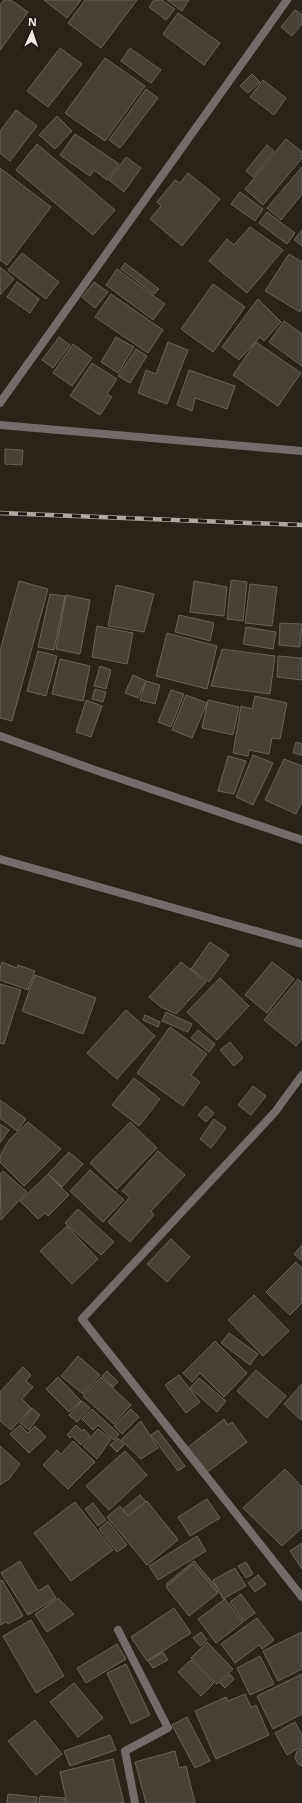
<svg xmlns="http://www.w3.org/2000/svg" width="302" height="1803" font-family="'Open Sans',sans-serif">
	<style>
		.building { fill: #494138; stroke: #6b6259 }
		.lines { fill: none; stroke-linecap: round; stroke-linejoin: round }
		.minor { stroke: #736c6b; stroke-width: 8 }
		.rail-casing { stroke: #aea8a2; stroke-width: 4.5 }
		.rail { stroke: #201911; stroke-width: 3; stroke-dasharray: 9; stroke-linecap: butt }
	</style>
	<rect width="100%" height="100%" fill="#2a231a"/>
	<g class="building">
		<path d="M4 0H11L28 12 0 50V5Z"/>
		<path d="M44 0H81L67 18Z"/>
		<path d="M85 0H137L101 48 68 23Z"/>
		<path d="M154 0H162L175 9 166 20 149 7Z"/>
		<path d="M167 0H189L182 11Z"/>
		<path d="M295 10 302 15V24L292 36 281 27Z"/>
		<path d="M178 13 220 43 204 65 163 34Z"/>
		<path d="M60 48 82 64 48 107 27 91Z"/>
		<path d="M130 48 161 70 151 83 121 61Z"/>
		<path d="M105 58 145 86 105 141 65 113Z"/>
		<path d="M252 74 260 82 248 93 240 86Z"/>
		<path d="M263 80 286 98 274 115 250 97Z"/>
		<path d="M146 89 158 98 120 148 109 140Z"/>
		<path d="M16 110 37 126 10 161 0 153V131Z"/>
		<path d="M57 116 72 131 55 149 39 135Z"/>
		<path d="M75 134 119 164 107 180 94 170 90 176 60 155Z"/>
		<path d="M286 139 302 152V158L263 205 245 189Z"/>
		<path d="M37 144 115 210 93 235 16 170Z"/>
		<path d="M267 145 274 151 253 177 246 171Z"/>
		<path d="M126 157 141 168 124 192 109 180Z"/>
		<path d="M302 167V194L281 220 267 208Z"/>
		<path d="M0 168 51 207 7 265 0 260Z"/>
		<path d="M188 173 220 199 182 246 150 219 161 206 157 202 175 180 180 183Z"/>
		<path d="M240 192 263 209 255 221 231 204Z"/>
		<path d="M267 212 295 233 287 244 259 223Z"/>
		<path d="M250 227 283 250 247 293 209 261 227 239 234 245Z"/>
		<path d="M302 230V246L294 240Z"/>
		<path d="M22 253 59 282 46 299 8 270Z"/>
		<path d="M289 254 302 262V308L300 312 265 291Z"/>
		<path d="M125 263 159 289 154 294 121 269Z"/>
		<path d="M0 267 14 279 0 295Z"/>
		<path d="M117 269 165 304 153 320 106 285Z"/>
		<path d="M17 282 39 299 30 313 7 297Z"/>
		<path d="M94 282 108 292 95 308 82 297Z"/>
		<path d="M213 284 245 307 213 352 181 329Z"/>
		<path d="M111 294 163 330 148 353 95 317Z"/>
		<path d="M258 299 281 322 264 341 260 337 239 360 222 347Z"/>
		<path d="M284 321 302 334V366L269 342Z"/>
		<path d="M59 337 70 345 53 368 42 360Z"/>
		<path d="M116 337 134 347 118 373 101 362Z"/>
		<path d="M168 342 188 350 167 404 138 393 146 370 156 374Z"/>
		<path d="M256 342 301 373 278 406 233 375Z"/>
		<path d="M73 344 92 358 72 386 53 373Z"/>
		<path d="M136 349 147 356 130 383 118 376Z"/>
		<path d="M92 363 117 379 107 394 112 397 100 415 70 396Z"/>
		<path d="M189 370 235 386 227 409 195 398 192 411 177 405Z"/>
		<path d="M5 449 23 450 22 465 5 464Z"/>
		<path d="M231 580 247 582 243 621 227 619Z"/>
		<path d="M19 581 48 589 12 721 0 718V651Z"/>
		<path d="M194 581 227 587 224 616 190 612Z"/>
		<path d="M250 584 277 587 272 626 245 623Z"/>
		<path d="M116 585 154 594 144 632 108 626Z"/>
		<path d="M50 594 65 596 54 650 38 647Z"/>
		<path d="M66 595 90 600 80 654 56 649Z"/>
		<path d="M179 615 214 623 210 641 175 632Z"/>
		<path d="M280 623 302 624 300 647 279 645Z"/>
		<path d="M97 626 133 633 127 664 92 657Z"/>
		<path d="M246 627 276 632 273 649 243 644Z"/>
		<path d="M167 633 217 646 207 689 156 676Z"/>
		<path d="M222 649 275 656 270 694 211 686Z"/>
		<path d="M38 651 57 656 46 696 27 691Z"/>
		<path d="M278 656 302 658V680L277 677Z"/>
		<path d="M60 659 90 666 83 701 52 694Z"/>
		<path d="M100 666 111 670 106 689 94 686Z"/>
		<path d="M133 675 146 681 138 698 125 693Z"/>
		<path d="M146 681 160 685 155 704 140 700Z"/>
		<path d="M95 689 106 692 103 702 92 699Z"/>
		<path d="M171 690 184 694 171 727 158 722Z"/>
		<path d="M186 695 207 703 192 738 172 730Z"/>
		<path d="M255 696 287 703 280 739 272 738 269 754 249 750 248 756 233 753 241 706 252 709Z"/>
		<path d="M86 700 102 706 91 737 76 732Z"/>
		<path d="M208 700 239 707 233 735 202 728Z"/>
		<path d="M296 742 302 744V755L293 753Z"/>
		<path d="M253 755 273 763 253 805 236 797Z"/>
		<path d="M228 756 246 761 234 794 218 791Z"/>
		<path d="M284 759 302 766V801L296 814 265 800Z"/>
		<path d="M210 942 229 955 209 982 191 969Z"/>
		<path d="M2 962 17 968 18 965 35 971 28 990 0 980V968Z"/>
		<path d="M181 962 206 982 176 1014 161 1007 149 997Z"/>
		<path d="M272 962 294 979 267 1013 245 995Z"/>
		<path d="M35 975 96 998 83 1034 22 1011Z"/>
		<path d="M220 978 249 1006 217 1040 187 1012Z"/>
		<path d="M298 979 302 983V1039L296 1046 264 1020Z"/>
		<path d="M0 984 21 990 4 1044 0 1043Z"/>
		<path d="M126 1010 155 1036 117 1079 87 1053Z"/>
		<path d="M166 1012 192 1024 188 1032 162 1021Z"/>
		<path d="M145 1015 160 1022 158 1027 143 1020Z"/>
		<path d="M170 1027 207 1054 191 1075 200 1082 183 1106 137 1073Z"/>
		<path d="M198 1030 215 1044 209 1052 191 1038Z"/>
		<path d="M230 1042 243 1058 234 1066 220 1050Z"/>
		<path d="M134 1078 160 1099 139 1126 112 1105Z"/>
		<path d="M253 1086 266 1096 251 1115 238 1105Z"/>
		<path d="M0 1100 26 1119 17 1131 0 1118Z"/>
		<path d="M206 1106 214 1113 206 1122 198 1115Z"/>
		<path d="M214 1119 226 1128 211 1148 200 1139Z"/>
		<path d="M28 1122 61 1149 24 1186 0 1162V1156L9 1140Z"/>
		<path d="M130 1122 157 1148 117 1189 90 1163Z"/>
		<path d="M0 1124 9 1130 0 1143Z"/>
		<path d="M158 1151 185 1175 151 1211 154 1215 130 1242 108 1222 130 1197 122 1191Z"/>
		<path d="M69 1152 83 1164 62 1187 48 1174Z"/>
		<path d="M90 1170 124 1200 103 1222 70 1191Z"/>
		<path d="M3 1171 27 1192 1 1220 0 1174Z"/>
		<path d="M48 1174 69 1195 48 1216 45 1213 38 1219 20 1201Z"/>
		<path d="M78 1209 114 1242 101 1255 65 1223Z"/>
		<path d="M67 1226 98 1259 72 1284 40 1251Z"/>
		<path d="M171 1239 190 1257 167 1282 147 1264Z"/>
		<path d="M302 1245V1261L294 1254Z"/>
		<path d="M296 1262 302 1268V1303L290 1315 266 1292Z"/>
		<path d="M254 1295 289 1331 263 1356 228 1320Z"/>
		<path d="M229 1333 258 1354 250 1365 221 1343Z"/>
		<path d="M215 1341 247 1373 224 1397 200 1373 192 1382 183 1373Z"/>
		<path d="M78 1356 100 1375 83 1394 61 1376Z"/>
		<path d="M23 1367 31 1375 26 1381 33 1387 22 1399 31 1408 11 1430 0 1421V1392Z"/>
		<path d="M256 1370 286 1396 267 1418 237 1391Z"/>
		<path d="M107 1371 118 1382 113 1387 102 1376Z"/>
		<path d="M179 1375 200 1402 186 1413 165 1385Z"/>
		<path d="M58 1377 81 1401 69 1412 46 1389Z"/>
		<path d="M101 1377 131 1405 114 1424 83 1396Z"/>
		<path d="M199 1378 226 1401 217 1412 190 1388Z"/>
		<path d="M302 1384V1418L301 1420 284 1404Z"/>
		<path d="M82 1401 90 1408 77 1422 69 1415Z"/>
		<path d="M32 1408 40 1415 29 1430 20 1423Z"/>
		<path d="M92 1409 119 1434 114 1440 98 1425 93 1430 82 1419Z"/>
		<path d="M131 1409 139 1417 122 1434 114 1426Z"/>
		<path d="M224 1419 228 1425 232 1422 247 1442 206 1473 187 1448Z"/>
		<path d="M141 1421 158 1448 141 1459 121 1440Z"/>
		<path d="M20 1425 28 1433 35 1426 46 1437 29 1453 10 1434Z"/>
		<path d="M76 1425 82 1431 84 1429 90 1436 81 1445 72 1436 70 1438 67 1435Z"/>
		<path d="M98 1429 111 1439 97 1459 83 1446Z"/>
		<path d="M158 1430 185 1466 178 1471 151 1435Z"/>
		<path d="M118 1438 124 1445 117 1452 110 1445Z"/>
		<path d="M73 1441 95 1462 68 1489 43 1465 57 1450 61 1454Z"/>
		<path d="M0 1446 20 1464 9 1479 0 1485Z"/>
		<path d="M125 1451 147 1475 109 1510 86 1486Z"/>
		<path d="M285 1469 302 1487V1528L282 1546 243 1508Z"/>
		<path d="M140 1495 177 1538 147 1563 110 1520Z"/>
		<path d="M207 1499 220 1518 190 1536 178 1517Z"/>
		<path d="M147 1501 178 1540 147 1565 107 1517 120 1506 128 1516Z"/>
		<path d="M75 1502 113 1550 71 1581 34 1533Z"/>
		<path d="M93 1503 106 1520 98 1526 85 1509Z"/>
		<path d="M108 1521 127 1545 117 1552 99 1529Z"/>
		<path d="M197 1536 206 1551 158 1580 149 1566Z"/>
		<path d="M302 1543V1569L290 1551Z"/>
		<path d="M20 1561 38 1591 48 1585 56 1598 28 1615 1 1573Z"/>
		<path d="M194 1561 219 1590 191 1613 166 1584Z"/>
		<path d="M246 1562 253 1574 246 1578 238 1566Z"/>
		<path d="M193 1564 218 1593 189 1616 166 1587Z"/>
		<path d="M235 1568 246 1586 223 1599 213 1580Z"/>
		<path d="M258 1575 266 1584 255 1592 248 1583Z"/>
		<path d="M2 1580 23 1616 8 1624 6 1622 0 1625V1581Z"/>
		<path d="M241 1594 255 1613 244 1621 230 1602Z"/>
		<path d="M58 1598 74 1614 47 1632 35 1614Z"/>
		<path d="M225 1599 243 1622 216 1643 198 1619Z"/>
		<path d="M174 1608 191 1633 147 1661 131 1637Z"/>
		<path d="M257 1618 274 1640 262 1649 259 1645 235 1663 221 1644Z"/>
		<path d="M31 1620 64 1676 36 1693 3 1636Z"/>
		<path d="M201 1632 207 1640 200 1646 193 1638Z"/>
		<path d="M302 1632V1669L278 1681 263 1651Z"/>
		<path d="M207 1642 233 1669 217 1684 191 1658Z"/>
		<path d="M117 1644 126 1659 86 1683 77 1668Z"/>
		<path d="M163 1652 168 1660 153 1668 148 1661Z"/>
		<path d="M260 1656 274 1684 250 1695 237 1668Z"/>
		<path d="M191 1660 214 1683 201 1696 178 1672Z"/>
		<path d="M126 1664 150 1715 131 1724 107 1673Z"/>
		<path d="M230 1674 234 1679 225 1688 220 1683Z"/>
		<path d="M302 1674V1714L273 1729 257 1696Z"/>
		<path d="M74 1683 103 1718 78 1737 50 1702Z"/>
		<path d="M245 1694 251 1707 256 1705 269 1735 216 1759 195 1711 226 1697 228 1701Z"/>
		<path d="M187 1717 210 1761 195 1768 172 1725Z"/>
		<path d="M35 1720 62 1754 36 1775 8 1741Z"/>
		<path d="M295 1722 302 1735V1746L287 1755 275 1733Z"/>
		<path d="M110 1735 116 1750 70 1766 64 1751Z"/>
		<path d="M300 1749H302V1766L298 1764 295 1758 297 1751Z"/>
		<path d="M175 1751 179 1768 186 1766 195 1803H146L135 1762Z"/>
		<path d="M113 1759 124 1803H67L60 1772Z"/>
		<path d="M8 1794 37 1797V1803H7Z"/>
		<path d="M40 1796 65 1798V1803H39Z"/>
	</g>
	<g class="lines">
		<g class="minor">
			<path d="M0 403 287 0"/>
			<path d="M0 425 302 451"/>
			<path d="M0 736 95 770 302 840"/>
			<path d="M0 859 302 944"/>
			<path d="M302 1075 275 1112 82 1319 302 1597"/>
			<path d="M118 1630 168 1728 125 1751 135 1803"/>
		</g>
		<defs>
			<path id="rail" d="M0 513 302 525"/>
		</defs>
		<use href="#rail" class="rail-casing"/>
		<use href="#rail" class="rail"/>
	</g>
	<g transform="translate(32 32) rotate(3)" stroke="#201911" stroke-width="3" paint-order="stroke">
	<path d="M0-3L7 15L0 10L-7 15Z" fill="#f0ebe6"/>
	<text y="-6" font-size="11" font-weight="bold" text-anchor="middle" fill="#f0ebe6">N</text>
	</g>
</svg>
